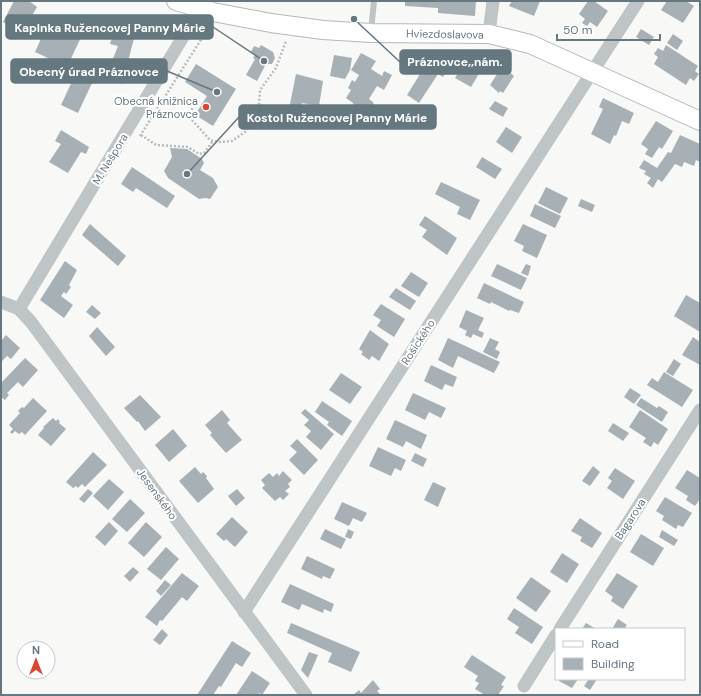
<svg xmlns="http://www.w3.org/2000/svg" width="701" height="696" font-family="'DM Sans',sans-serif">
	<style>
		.building { fill: #a7b1b5 }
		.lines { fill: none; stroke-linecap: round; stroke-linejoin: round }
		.secondary-casing { stroke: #b2b9bc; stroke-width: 20 }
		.path { stroke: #b8bcbe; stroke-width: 2.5; stroke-dasharray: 2 2; stroke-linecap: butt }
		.lane { stroke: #bfc5c7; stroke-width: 6 }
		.street { stroke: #bfc5c7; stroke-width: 13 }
		.secondary { stroke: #fff; stroke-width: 18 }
		.poi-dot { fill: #da4634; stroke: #fff; stroke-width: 1.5 }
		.labels { text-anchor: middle; stroke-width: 4; stroke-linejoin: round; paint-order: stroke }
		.street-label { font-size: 11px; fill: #65777f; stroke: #fff }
		.poi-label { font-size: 11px; fill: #65777f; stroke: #fff; text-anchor: end }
		.leader { fill: none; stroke: #65777f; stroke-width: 1.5 }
		.callout-dot { fill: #65777f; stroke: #fff; stroke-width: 1.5 }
		.callout { fill: #65777f; stroke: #65777f; stroke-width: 1.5 }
		.callout-label { font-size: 12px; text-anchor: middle; font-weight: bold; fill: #fff }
	</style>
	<rect width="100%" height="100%" fill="#f8f8f6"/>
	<g class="building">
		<path d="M14 1H29L37 7 22 33 3 22Z"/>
		<path d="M405 1H476L475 16 438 13V8L405 6Z"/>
		<path d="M512 1H540L534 16 509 6Z"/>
		<path d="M588 1H594L608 11 597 27 590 22 587 26 582 23 585 19 579 14Z"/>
		<path d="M667 1H686L694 6 683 23 661 10Z"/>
		<path d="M49 21 58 25 60 22 65 23 83 33 67 67 35 52Z"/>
		<path d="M125 22 132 25 131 29 136 31 122 84 105 79 118 46 110 44 116 24 124 27Z"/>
		<path d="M641 29 654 37 649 45 636 37Z"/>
		<path d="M673 34 683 41 677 50 667 43Z"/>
		<path d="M261 45 273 52 275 58 272 64H266L257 81 246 75 255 59 253 58 255 55 251 52 254 46 259 48Z"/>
		<path d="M666 45 698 66 695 71 699 74 694 81 690 78 686 85 654 64 658 57 654 54 658 48 663 51Z"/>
		<path d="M470 52 486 62 471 87 455 78Z"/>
		<path d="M361 53 376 61 371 69 382 76 384 71 392 75 384 90 377 86 369 99 373 102 374 105 371 110 367 111 354 106 353 103 346 98 351 90 348 88 352 80 355 82 359 75 351 70Z"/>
		<path d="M433 53 451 64 443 77 438 74 419 103 407 95Z"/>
		<path d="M334 55 352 58 350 70 345 79 330 76Z"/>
		<path d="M196 64 236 89 213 126 195 115 207 96 185 82Z"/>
		<path d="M501 68 504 70 505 68 514 76 503 93 500 91 499 93 490 85Z"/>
		<path d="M296 74 323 81 319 106 302 103 300 111 289 109Z"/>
		<path d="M75 75 92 83 78 113 61 105Z"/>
		<path d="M603 98 634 113 629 124 622 121 616 136 614 135 610 144 591 134 603 109 599 107Z"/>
		<path d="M495 101 508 108 503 117 489 109Z"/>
		<path d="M656 121 673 131 662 149 659 147 652 158 645 154 648 149 641 144Z"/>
		<path d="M506 127 522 137 512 153 496 142Z"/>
		<path d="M61 130 89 147 86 154 81 152 68 173 49 162 61 144 55 141Z"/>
		<path d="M680 135 700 144V162L696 160 694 166 684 162 682 167 675 164 662 182 658 179 653 188 647 183 651 178 644 174 646 171 639 168 644 160 657 168 668 152 671 153Z"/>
		<path d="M170 148 187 149 202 159 204 163 200 170 213 178 218 187 210 199 206 198 199 199 168 178 164 171 172 157Z"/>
		<path d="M482 157 502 169 495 179 476 167Z"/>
		<path d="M132 167 175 196 167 208 136 188 133 192 121 184Z"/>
		<path d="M441 182 480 200 470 220 457 214 460 207 435 194Z"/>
		<path d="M546 187 568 198 560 214 538 203Z"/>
		<path d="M581 199 595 205 592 212 578 206Z"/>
		<path d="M535 204 561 216 555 228 530 216Z"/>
		<path d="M425 216 457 238 447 255 422 237 427 230 419 225Z"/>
		<path d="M90 224 126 256 118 266 82 235Z"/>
		<path d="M523 224 547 235 537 258 522 251 524 246 514 241Z"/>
		<path d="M65 261 77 270 69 285 71 287 66 294 64 292 61 296 73 305 64 318 40 300Z"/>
		<path d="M497 264 527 278 521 290 491 276Z"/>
		<path d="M526 264 531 266 528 276 521 273Z"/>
		<path d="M411 272 428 283 419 297 401 286Z"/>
		<path d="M484 283 524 302 519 313 510 310 509 311 491 302 490 304 477 298Z"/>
		<path d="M396 288 416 301 410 310 389 297Z"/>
		<path d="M686 295 700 303V332L674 316Z"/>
		<path d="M381 304 405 319 394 337 377 326 381 320 373 315Z"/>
		<path d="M92 305 101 313 95 319 86 312Z"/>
		<path d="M466 310 484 318 478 330 484 333 482 338 473 334 471 338 465 335 467 331 459 327Z"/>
		<path d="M97 327 115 347 106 356 89 336Z"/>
		<path d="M370 330 389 344 379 361 372 356 369 360 361 354 363 352 359 349Z"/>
		<path d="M6 335 20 348 11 359 7 356 1 362V341Z"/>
		<path d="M693 337 700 342V365L682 355Z"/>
		<path d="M448 338 500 362 494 373 458 356 453 368 438 360Z"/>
		<path d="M490 338 499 342 495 349 500 352 497 359 483 352Z"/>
		<path d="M25 358 38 370 23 387 18 382 7 393 9 395 5 400 1 397V383Z"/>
		<path d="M674 359 681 364 673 376 666 372Z"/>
		<path d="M431 365 457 377 453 387 445 384 442 390 424 381Z"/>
		<path d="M664 372 693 390 682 407 647 385 652 378 658 382Z"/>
		<path d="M341 373 362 387 350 404 329 390Z"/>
		<path d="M630 388 641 395 634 404 624 397Z"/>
		<path d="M413 393 446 408 441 418 429 412 425 420 405 410Z"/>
		<path d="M140 395 161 417 145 431 138 421 137 422 124 408Z"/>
		<path d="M33 398 47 411 25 435 22 432 19 434 15 431 12 434 10 432 13 429 9 425 20 413 18 411 22 407 24 408Z"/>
		<path d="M641 398 657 408 659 406 668 412 662 422 636 405Z"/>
		<path d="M322 401 352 421 342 436 327 425 329 422 315 412Z"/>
		<path d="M305 409 334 434 321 450 306 437 311 431 304 425 309 420 301 413Z"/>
		<path d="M222 410 230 420 227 423 242 440 226 453 210 435 212 433 205 425Z"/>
		<path d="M640 410 668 429 658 445 654 442 651 447 643 442 646 438 629 427Z"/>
		<path d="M53 418 56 421 58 419 60 422 59 423 66 429 51 446 38 435 44 428 43 427Z"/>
		<path d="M395 420 427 435 421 449 406 441 403 447 386 439Z"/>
		<path d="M613 423 629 433 623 441 608 431Z"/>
		<path d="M173 429 187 446 169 462 155 445Z"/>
		<path d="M297 439 318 460 304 475 289 460 297 452 290 446Z"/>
		<path d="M378 447 406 460 401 471 395 468 391 476 369 466Z"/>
		<path d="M93 452 107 465 85 487 82 484 78 488 76 486 73 488 66 482Z"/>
		<path d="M415 453 427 459 423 467 411 461Z"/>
		<path d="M593 466 600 472 590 486 582 481Z"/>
		<path d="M195 467 201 474 203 472 207 476 206 478 214 489 198 503 179 481Z"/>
		<path d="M615 468 635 481 623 499 607 488 612 481 608 478Z"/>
		<path d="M687 470 700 478V499L695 506 686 500 688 496 675 488Z"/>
		<path d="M283 471 292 480 288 484 290 487 285 491 289 494 283 500 280 497 275 501 262 488 265 485 261 480 269 473 273 477 277 473 279 476Z"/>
		<path d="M109 479 124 492 108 510 93 496Z"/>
		<path d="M433 482 446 488 438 507 424 500Z"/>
		<path d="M88 489 93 493 84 503 79 499Z"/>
		<path d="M237 489 245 498 236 506 228 496Z"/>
		<path d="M665 497 692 513 683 527 678 525 676 529 662 520 664 516 656 511Z"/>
		<path d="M130 499 145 513 127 532 112 519Z"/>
		<path d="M342 502 367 513 362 522 353 518 349 526 334 519Z"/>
		<path d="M232 517 248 532 235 547 226 539 224 541 216 534Z"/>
		<path d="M580 518 602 533 592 548 580 541 582 537 571 531Z"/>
		<path d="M109 522 118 531 105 546 95 537Z"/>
		<path d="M146 522 162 537 144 557 128 543Z"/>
		<path d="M325 529 346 539 341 549 320 539Z"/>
		<path d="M348 529 354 532 351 539 345 537Z"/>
		<path d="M662 530 678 540 674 546 659 537Z"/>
		<path d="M641 534 664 548 653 566 630 552Z"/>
		<path d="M166 547 179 559 161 580 147 569Z"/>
		<path d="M562 553 579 564 567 583 550 572Z"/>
		<path d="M307 556 335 569 330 579 323 576 322 579 301 569Z"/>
		<path d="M133 567 139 572 130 582 124 576Z"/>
		<path d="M182 573 199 586 187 601 182 597 162 621 160 620 157 626 145 617Z"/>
		<path d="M617 573 638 586 623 609 611 601 613 597 605 591Z"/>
		<path d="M531 577 551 591 536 612 516 598Z"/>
		<path d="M165 580 171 585 161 596 156 591Z"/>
		<path d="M290 584 334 604 331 612 324 609 323 613 302 604 299 610 281 602Z"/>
		<path d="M514 608 543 627 532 644 515 633 519 627 507 619Z"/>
		<path d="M618 619 627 625 624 629H612Z"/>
		<path d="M291 623 360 652 351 672 328 662 332 653 287 633Z"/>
		<path d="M586 623 596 629H582Z"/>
		<path d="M162 629 168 635 160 645 153 640Z"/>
		<path d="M232 641 251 653 242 667 236 663 221 687 219 686 213 695H197Z"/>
		<path d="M309 652 318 655 308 678 301 670Z"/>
		<path d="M472 655 506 677 501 685 504 686 498 695H485L475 689 479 683 475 681 478 676 464 667Z"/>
		<path d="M252 671 270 683 262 695 259 693 258 695H236Z"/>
		<path d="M560 679H578L572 688 559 681Z"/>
		<path d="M589 679H597L590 690 584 686Z"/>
		<path d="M373 680 380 689 377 691 381 695H353L359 690 361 693Z"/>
	</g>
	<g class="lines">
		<defs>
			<path id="secondary" d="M176 1 213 12 271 23 323 30 371 33 489 34 530 44 700 121"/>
		</defs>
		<use href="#secondary" class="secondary-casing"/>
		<g class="path">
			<path d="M192 100V120L210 140 219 142 232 141 245 132 254 120 259 104 260 90 276 68 286 41"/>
			<path d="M141 135 156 145 188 147 199 154 204 153 213 141"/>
			<path d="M140 136 209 27"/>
		</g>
		<path class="lane" d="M371 31 374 1"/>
		<g class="street">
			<path d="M489 34 493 1"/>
			<path d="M1 302 19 309 31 322 306 695"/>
			<path d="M19 309 192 22 196 1"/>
			<path d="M244 612 638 1"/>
			<path d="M560 629 700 410"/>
			<path d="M524 686 556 635"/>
		</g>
		<use href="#secondary" class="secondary"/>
	</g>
	<circle class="poi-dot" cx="206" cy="107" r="4"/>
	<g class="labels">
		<g class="street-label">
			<text transform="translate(445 34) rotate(1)" y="4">Hviezdoslavova</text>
			<text transform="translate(110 159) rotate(-59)" y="4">M. Nešpora</text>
			<text transform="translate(418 342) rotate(-57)" y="4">Rošického</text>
			<text transform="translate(157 494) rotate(54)" y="4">Jesenského</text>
			<text transform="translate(630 519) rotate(-57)" y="4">Bagarova</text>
		</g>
		<g class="poi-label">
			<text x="198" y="105">Obecná knižnica<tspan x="198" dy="13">Práznovce</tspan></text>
		</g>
	</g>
	<path class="leader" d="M264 61L213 27M354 19L400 62M217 92L167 71M187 174L239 117"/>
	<g class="callout-dot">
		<circle cx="264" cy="61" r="4"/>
		<circle cx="354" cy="19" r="4"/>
		<circle cx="217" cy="92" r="4"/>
		<circle cx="187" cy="174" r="4"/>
	</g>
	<g class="callout">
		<rect x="6" y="15" width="207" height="24" rx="4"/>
		<rect x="400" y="50" width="111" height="24" rx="4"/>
		<rect x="11" y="59" width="156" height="24" rx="4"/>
		<rect x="239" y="105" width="197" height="24" rx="4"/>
	</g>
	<g class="callout-label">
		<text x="110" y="32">Kaplnka Ružencovej Panny Márie</text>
		<text x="455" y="66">Práznovce,,nám.</text>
		<text x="89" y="76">Obecný úrad Práznovce</text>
		<text x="337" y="122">Kostol Ružencovej Panny Márie</text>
	</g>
	<rect width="701" height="696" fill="none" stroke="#65777f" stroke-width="4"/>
	<rect x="555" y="628" width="130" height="52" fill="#ffffff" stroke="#c1c9cc"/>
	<rect x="563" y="641" width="20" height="6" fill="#ffffff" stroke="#c1c9cc"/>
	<text x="591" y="648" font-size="12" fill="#65777f">Road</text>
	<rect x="563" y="658" width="20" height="12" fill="#a7b1b5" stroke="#c1c9cc"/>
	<text x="591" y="668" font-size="12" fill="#65777f">Building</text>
	<g transform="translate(36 660)"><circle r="19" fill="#ffffff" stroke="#c1c9cc"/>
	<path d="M0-3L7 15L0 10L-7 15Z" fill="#da4634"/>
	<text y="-6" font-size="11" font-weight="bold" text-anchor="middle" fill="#65777f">N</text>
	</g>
	<path d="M557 34v6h103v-6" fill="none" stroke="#65777f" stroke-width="2"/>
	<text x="563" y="34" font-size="12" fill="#65777f" stroke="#ffffff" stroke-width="3" paint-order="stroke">50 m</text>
</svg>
